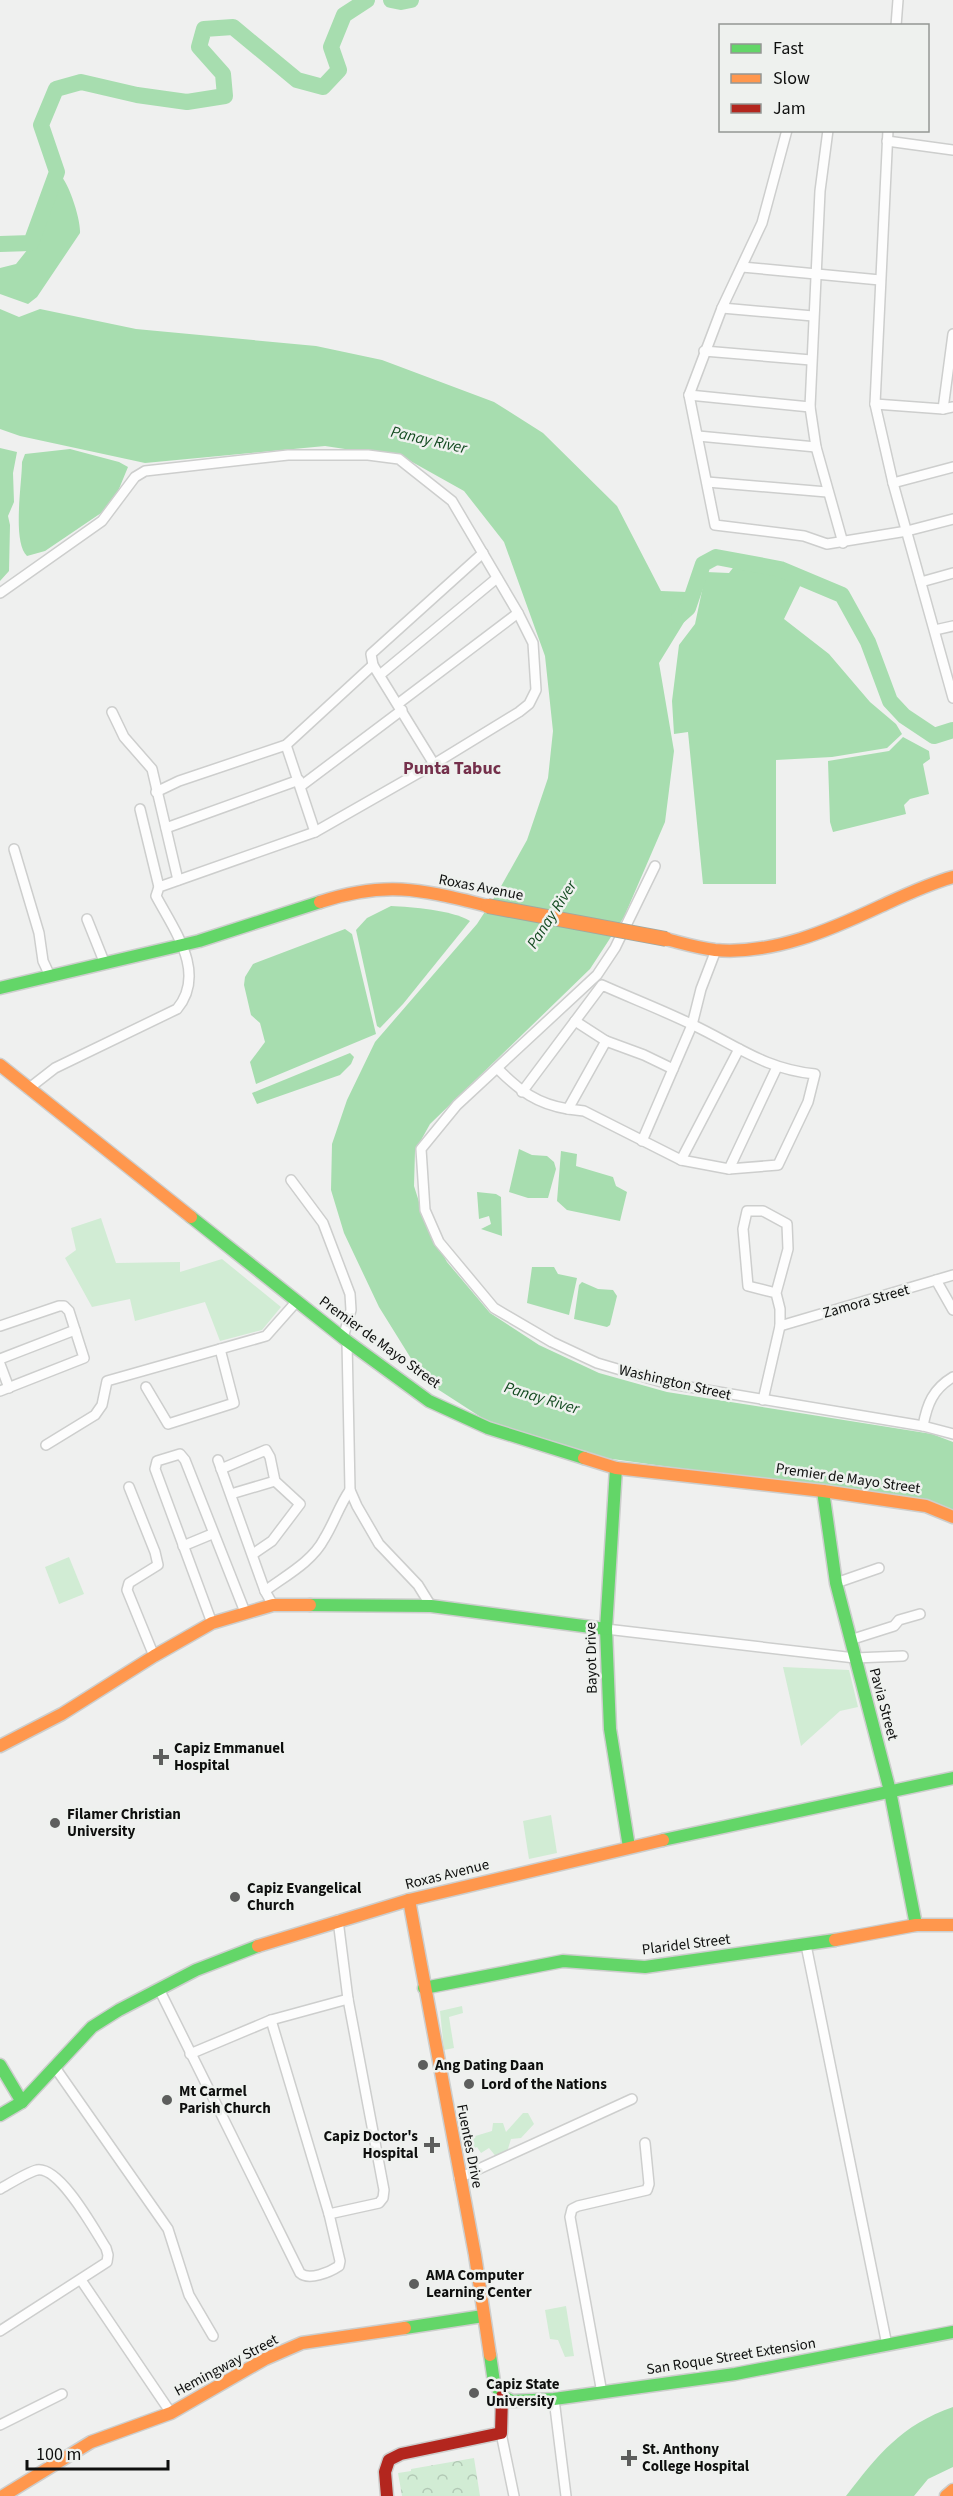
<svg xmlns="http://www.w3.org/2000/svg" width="953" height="2496" font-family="'Source Sans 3',sans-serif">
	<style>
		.grass { fill: #d1ecd4 }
		.forest { fill: url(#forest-crowns) }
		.water { fill: #a7ddaf }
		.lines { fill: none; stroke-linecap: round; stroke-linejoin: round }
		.river { stroke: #a7ddaf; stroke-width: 16 }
		.street-casing { stroke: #cdcecd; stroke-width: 12 }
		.fast-casing { stroke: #cdcecd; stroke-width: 15 }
		.slow-casing { stroke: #cdcecd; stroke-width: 15 }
		.jam-casing { stroke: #cdcecd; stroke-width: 15 }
		.street { stroke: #fdfdfd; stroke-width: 9 }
		.fast { stroke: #63d668; stroke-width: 12 }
		.slow { stroke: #ff974d; stroke-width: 12 }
		.jam { stroke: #b3261e; stroke-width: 12 }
		.slow-bridge-casing { stroke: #a0a8a1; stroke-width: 16; stroke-linecap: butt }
		.slow-bridge { stroke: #ff974d; stroke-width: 14 }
		.poi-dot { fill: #5d5e5d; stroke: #eef1ee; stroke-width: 2 }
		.labels { text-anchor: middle; stroke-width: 5; stroke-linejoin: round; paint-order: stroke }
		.street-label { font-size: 15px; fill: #0e0f0e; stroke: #eef1ee }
		.poi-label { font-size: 15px; font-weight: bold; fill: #0e0f0e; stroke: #eef1ee; text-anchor: start }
		.water-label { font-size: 16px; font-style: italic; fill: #12491f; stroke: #eef1ee }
		.quarter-label { font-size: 18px; font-weight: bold; fill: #74304b; stroke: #eef1ee }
	</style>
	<defs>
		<pattern id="forest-crowns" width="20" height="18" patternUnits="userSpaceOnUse" patternTransform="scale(1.5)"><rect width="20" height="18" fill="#d1ecd4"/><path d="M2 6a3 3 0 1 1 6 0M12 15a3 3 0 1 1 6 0" fill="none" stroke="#b2c9b5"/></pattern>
	</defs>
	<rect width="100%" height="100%" fill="#eff0ef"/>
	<g class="grass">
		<path d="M101 1218 116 1263 180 1262V1272L222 1259 281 1307 262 1330 220 1341 205 1302 135 1321 130 1299 92 1307 65 1258 76 1250 71 1228Z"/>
		<path d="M69 1557 84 1594 59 1604 45 1567Z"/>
		<path d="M783 1667 849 1670 858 1707 840 1711 801 1746Z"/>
		<path d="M551 1815 557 1853 529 1859 523 1821Z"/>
		<path d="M462 2006 463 2013 449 2017 454 2048 444 2050 440 2011Z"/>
		<path d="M523 2113H528L534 2124 521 2138 511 2139 507 2152 498 2159 489 2148 481 2153 477 2147 464 2153 462 2140 492 2131 493 2123H503L506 2132Z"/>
		<path d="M566 2306 574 2356 565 2357 558 2340 550 2339 545 2310Z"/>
	</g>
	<path class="forest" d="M474 2458 480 2496H402L398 2473 411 2471V2469Z"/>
	<g class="water">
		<path d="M57 172C68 178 81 220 80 233L37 297 28 304 0 294V268L16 264 36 239 43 225 45 210 55 197C52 188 48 179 57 172Z"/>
		<path d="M0 309 19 317 40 309 136 329 316 346 382 360 494 402 543 433 617 506 661 591 687 592 694 606 659 663 674 751 665 822 624 917 590 969 430 1124 415 1151 414 1186 426 1224 447 1262 490 1313 539 1345 599 1373 667 1392 932 1434 953 1442V1511L936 1504 598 1457 490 1423 425 1381 379 1307 344 1233 331 1190 332 1144 347 1100 375 1042 477 924 499 890 527 840 548 778 553 731 545 656 504 542 464 491 405 458 325 446 145 463 20 436 0 429Z"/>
		<path d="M0 448 17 452 13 473 14 502 8 516 10 525 9 571 0 581Z"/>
		<path d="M70 449 119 462 128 467 114 501 107 509 45 551 27 556C12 541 22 484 22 462L25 454Z"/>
		<path d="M744 561 783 570 804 578 784 619 829 654 870 702 896 724 902 734 887 748 832 757 776 760V884H703L688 732 674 734 672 701 679 645 695 624 706 572 729 573 736 564Z"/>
		<path d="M903 737 929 751 930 759 923 764 929 794 910 799 904 805 906 814 833 832 830 822 828 761 889 751Z"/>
		<path d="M391 906C412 907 452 910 470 921L403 1004 380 1028 377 1026 356 930 367 918Z"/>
		<path d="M345 929 352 934 376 1034 256 1084 250 1062 265 1042 260 1023 251 1015 244 985 245 977 253 964Z"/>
		<path d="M350 1053 354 1057 351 1064 340 1075 257 1104 252 1093Z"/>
		<path d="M519 1149 532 1155 547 1156 554 1162 556 1169 548 1198H528L509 1192Z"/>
		<path d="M561 1151 577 1154 576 1166 613 1177 616 1186 627 1192 620 1221 567 1210 557 1201Z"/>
		<path d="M477 1192 496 1194 501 1197 502 1236 481 1229 491 1224 489 1216 479 1219Z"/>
		<path d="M532 1267H554L558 1274 577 1278 569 1315 527 1303Z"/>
		<path d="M582 1282 598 1289 613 1290 617 1296 610 1325 607 1327 574 1319 579 1285Z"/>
		<path d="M953 2407V2467L928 2479 914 2496H846C878 2455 901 2425 953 2407Z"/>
	</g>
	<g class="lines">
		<g class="river">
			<path d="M391 0 401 2 411 0"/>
			<path d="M0 244 31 243 57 172 41 125 56 89 81 82 137 95 187 102 225 96 223 74 199 47 204 29 233 27 297 80 323 87 339 70 331 47 344 15 367 0"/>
			<path d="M679 616 688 608 703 564 716 557 780 569 842 595 868 642 890 701 904 716 934 736 953 730"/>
		</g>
		<defs>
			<g id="street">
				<path d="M896 26 898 0"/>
				<path d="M787 130 762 223 722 308 689 395 715 525 804 536 827 544 907 531 953 519"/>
				<path d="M828 130 820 191 810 407 816 447 843 543"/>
				<path d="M888 130 875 404 893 483 953 698"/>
				<path d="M887 141 953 150"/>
				<path d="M742 267 880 280"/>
				<path d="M722 308 813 316"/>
				<path d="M704 351 811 360"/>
				<path d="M689 395 810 407"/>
				<path d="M875 404 943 409 953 407"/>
				<path d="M943 409 953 334"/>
				<path d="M698 436 816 447"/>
				<path d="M707 482 827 492"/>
				<path d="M893 483 953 467"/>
				<path d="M921 582 953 573"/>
				<path d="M0 593 102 521 135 477 145 471 288 455H368L399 459 452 501 518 613 533 643 536 690 529 704 519 712 434 764 315 832 159 887 156 896C174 930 207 973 177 1009L55 1068 28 1089"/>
				<path d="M935 630 953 626"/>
				<path d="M381 674 497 578"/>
				<path d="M399 703 518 613"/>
				<path d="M112 712 124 737 152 769 178 880"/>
				<path d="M286 745 315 832"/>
				<path d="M434 764 373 665 371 654 483 553"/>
				<path d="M301 786 402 710"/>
				<path d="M156 792 179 781 286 745 373 665"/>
				<path d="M140 809 159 887"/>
				<path d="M166 828 299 780"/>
				<path d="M14 849 39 933 43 961 50 976"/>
				<path d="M655 866 615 948 597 975 457 1105 421 1149 425 1210 439 1242 494 1308 552 1342 597 1363 665 1383 923 1426 953 1434"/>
				<path d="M87 919 105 964"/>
				<path d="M575 1021 606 1041"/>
				<path d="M498 1069C520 1091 537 1104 568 1109"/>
				<path d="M522 1092 602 985C631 998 662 1010 691 1024 736 1045 764 1069 815 1074L808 1102 778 1165 729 1169 681 1160 584 1111 568 1109 606 1041 644 1055 673 1069"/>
				<path d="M642 1141 692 1025 701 989 716 950"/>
				<path d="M681 1160 739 1049"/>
				<path d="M729 1169 777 1067"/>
				<path d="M291 1180 323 1223 350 1294 351 1310 343 1338"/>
				<path d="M936 1280 953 1310"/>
				<path d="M0 1326 59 1306H64L69 1311 84 1358 0 1391"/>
				<path d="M780 1326 953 1275"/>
				<path d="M347 1341 350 1490 357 1506 379 1544 418 1585 431 1606"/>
				<path d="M0 1359 75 1330"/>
				<path d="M0 1364 9 1388"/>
				<path d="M146 1387 168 1424 234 1403 220 1349"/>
				<path d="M763 1400 780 1326V1309L776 1293 788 1249 787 1224 763 1211H747L743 1229 748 1286 776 1293"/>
				<path d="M923 1426C927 1404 933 1389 953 1377"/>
				<path d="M46 1445 95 1415 102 1405 107 1381 266 1336 297 1301"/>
				<path d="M218 1460 265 1591 273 1605"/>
				<path d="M221 1469 266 1450 270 1457 275 1481 300 1504 272 1541 253 1554"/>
				<path d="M129 1487 155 1552 158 1565 129 1583 127 1590 154 1656"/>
				<path d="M231 1494 275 1481"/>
				<path d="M183 1546 212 1534"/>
				<path d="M836 1583 879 1568"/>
				<path d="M265 1591C285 1576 312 1562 324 1539 334 1523 339 1506 350 1490"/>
				<path d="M212 1623 155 1469 157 1461 180 1454 185 1460 245 1612"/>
				<path d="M606 1629 855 1658 903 1656"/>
				<path d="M850 1640 894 1626 899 1620 920 1614"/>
				<path d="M806 1945 887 2345"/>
				<path d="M159 1989 300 2273C309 2281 330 2272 339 2266L340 2261 329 2214 271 2020"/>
				<path d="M190 2054 271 2020 348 1999"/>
				<path d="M54 2066 168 2229 189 2295 213 2336"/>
				<path d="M459 2178 632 2099"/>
				<path d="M0 2189C9 2184 28 2172 37 2170 60 2166 95 2231 106 2248L108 2255 107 2262 0 2331"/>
				<path d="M329 2214 379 2203 383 2198 384 2190 348 1999 338 1920"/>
				<path d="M81 2280 171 2413"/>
				<path d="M602 2393 570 2217 572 2209 578 2206 647 2190 649 2184 645 2143"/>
				<path d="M554 2399 566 2496"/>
				<path d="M0 2425 62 2394"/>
				<path d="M501 2433 514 2496"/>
			</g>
			<g id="fast">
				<path d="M0 988 199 941 320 902"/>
				<path d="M191 1217 347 1341 429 1401 488 1428 584 1458"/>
				<path d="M616 1468 606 1629 610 1729 629 1847"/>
				<path d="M823 1491 836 1583 890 1791 916 1925"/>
				<path d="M310 1605 431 1606 606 1629"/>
				<path d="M663 1840 953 1778"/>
				<path d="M424 1988 563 1961 645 1967 835 1940"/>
				<path d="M0 2065 22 2102"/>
				<path d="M0 2115 22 2102 92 2027 119 2010 196 1970 258 1946"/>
				<path d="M405 2328 483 2316"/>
				<path d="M490 2355 494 2382 502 2396 512 2401 554 2399 735 2374 953 2332"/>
			</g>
			<g id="slow">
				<path d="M320 902C388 880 422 890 488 906"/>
				<path d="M666 939C682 943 698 948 715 950 773 955 830 930 881 906 905 895 928 884 953 877"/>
				<path d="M0 1065 191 1217"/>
				<path d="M584 1458 616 1468 823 1491 926 1506 953 1517"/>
				<path d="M0 1746 62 1714 154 1656 212 1623 273 1605H310"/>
				<path d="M409 1900 475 2255 490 2355"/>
				<path d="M835 1940 916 1925H953"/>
				<path d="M258 1946 409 1900 663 1840"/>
				<path d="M3 2496 91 2442 171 2413 265 2359 302 2343 405 2328"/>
				<path d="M946 2496 953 2490"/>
			</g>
			<path id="jam" d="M387 2496 385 2472 389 2460 401 2454 501 2433 502 2396"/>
		</defs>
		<use href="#street" class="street-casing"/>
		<use href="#fast" class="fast-casing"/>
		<use href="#slow" class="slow-casing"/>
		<use href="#jam" class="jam-casing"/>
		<use href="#street" class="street"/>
		<use href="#fast" class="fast"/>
		<use href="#slow" class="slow"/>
		<use href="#jam" class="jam"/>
		<defs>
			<path id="slow-bridge" d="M488 906 666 939"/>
		</defs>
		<use href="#slow-bridge" class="slow-bridge-casing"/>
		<use href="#slow-bridge" class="slow-bridge"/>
	</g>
	<g class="poi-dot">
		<path d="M158 1748h6v6h6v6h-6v6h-6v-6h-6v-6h6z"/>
		<circle cx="55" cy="1823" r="6"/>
		<circle cx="235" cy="1897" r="6"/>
		<circle cx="423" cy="2065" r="6"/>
		<circle cx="469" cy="2084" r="6"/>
		<circle cx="167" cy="2100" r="6"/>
		<path d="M429 2136h6v6h6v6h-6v6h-6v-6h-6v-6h6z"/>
		<circle cx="414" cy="2284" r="6"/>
		<circle cx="474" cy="2393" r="6"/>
		<path d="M626 2449h6v6h6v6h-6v6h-6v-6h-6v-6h6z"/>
	</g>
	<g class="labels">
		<g class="street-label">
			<text transform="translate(481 887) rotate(11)" y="5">Roxas Avenue</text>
			<text transform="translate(866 1301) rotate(-16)" y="5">Zamora Street</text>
			<text transform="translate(380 1342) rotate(36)" y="5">Premier de Mayo Street</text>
			<text transform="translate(675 1382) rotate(13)" y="5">Washington Street</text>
			<text transform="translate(848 1478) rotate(8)" y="5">Premier de Mayo Street</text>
			<text transform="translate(591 1658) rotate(-91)" y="5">Bayot Drive</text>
			<text transform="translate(884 1704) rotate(75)" y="5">Pavia Street</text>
			<text transform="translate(447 1874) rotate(-14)" y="5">Roxas Avenue</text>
			<text transform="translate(686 1944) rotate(-7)" y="5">Plaridel Street</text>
			<text transform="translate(470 2146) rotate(79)" y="5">Fuentes Drive</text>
			<text transform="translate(731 2356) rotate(-9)" y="5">San Roque Street Extension</text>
			<text transform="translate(226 2365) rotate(-28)" y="5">Hemingway Street</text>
		</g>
		<g class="poi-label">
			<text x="174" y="1753">Capiz Emmanuel<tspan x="174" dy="17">Hospital</tspan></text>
			<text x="67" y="1819">Filamer Christian<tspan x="67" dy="17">University</tspan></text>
			<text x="247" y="1893">Capiz Evangelical<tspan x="247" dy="17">Church</tspan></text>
			<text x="435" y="2070">Ang Dating Daan</text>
			<text x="481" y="2089">Lord of the Nations</text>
			<text x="179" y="2096">Mt Carmel<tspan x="179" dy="17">Parish Church</tspan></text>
			<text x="418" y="2141" text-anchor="end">Capiz Doctor's<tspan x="418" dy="17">Hospital</tspan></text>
			<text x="426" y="2280">AMA Computer<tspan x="426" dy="17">Learning Center</tspan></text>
			<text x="486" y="2389">Capiz State<tspan x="486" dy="17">University</tspan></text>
			<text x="642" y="2454">St. Anthony<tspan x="642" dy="17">College Hospital</tspan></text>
		</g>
		<g class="water-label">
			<text transform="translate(429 439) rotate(13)" y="6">Panay River</text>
			<text transform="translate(551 914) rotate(-57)" y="6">Panay River</text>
			<text transform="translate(542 1397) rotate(17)" y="6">Panay River</text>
		</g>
		<g class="quarter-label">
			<text x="452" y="774">Punta Tabuc</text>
		</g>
	</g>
	<rect x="719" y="24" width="210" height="108" fill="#eef1ee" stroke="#949794" stroke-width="1.5"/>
	<rect x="731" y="44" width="30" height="9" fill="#63d668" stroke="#949794" stroke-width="1.5"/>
	<text x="773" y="54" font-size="18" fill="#0e0f0e">Fast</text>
	<rect x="731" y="74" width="30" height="9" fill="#ff974d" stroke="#949794" stroke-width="1.5"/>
	<text x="773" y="84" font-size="18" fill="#0e0f0e">Slow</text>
	<rect x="731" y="104" width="30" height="9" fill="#b3261e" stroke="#949794" stroke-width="1.5"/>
	<text x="773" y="114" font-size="18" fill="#0e0f0e">Jam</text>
	<path d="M27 2460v9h141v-9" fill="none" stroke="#0e0f0e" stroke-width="3"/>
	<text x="36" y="2460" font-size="18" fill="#0e0f0e" stroke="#eef1ee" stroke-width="4.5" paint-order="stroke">100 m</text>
</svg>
